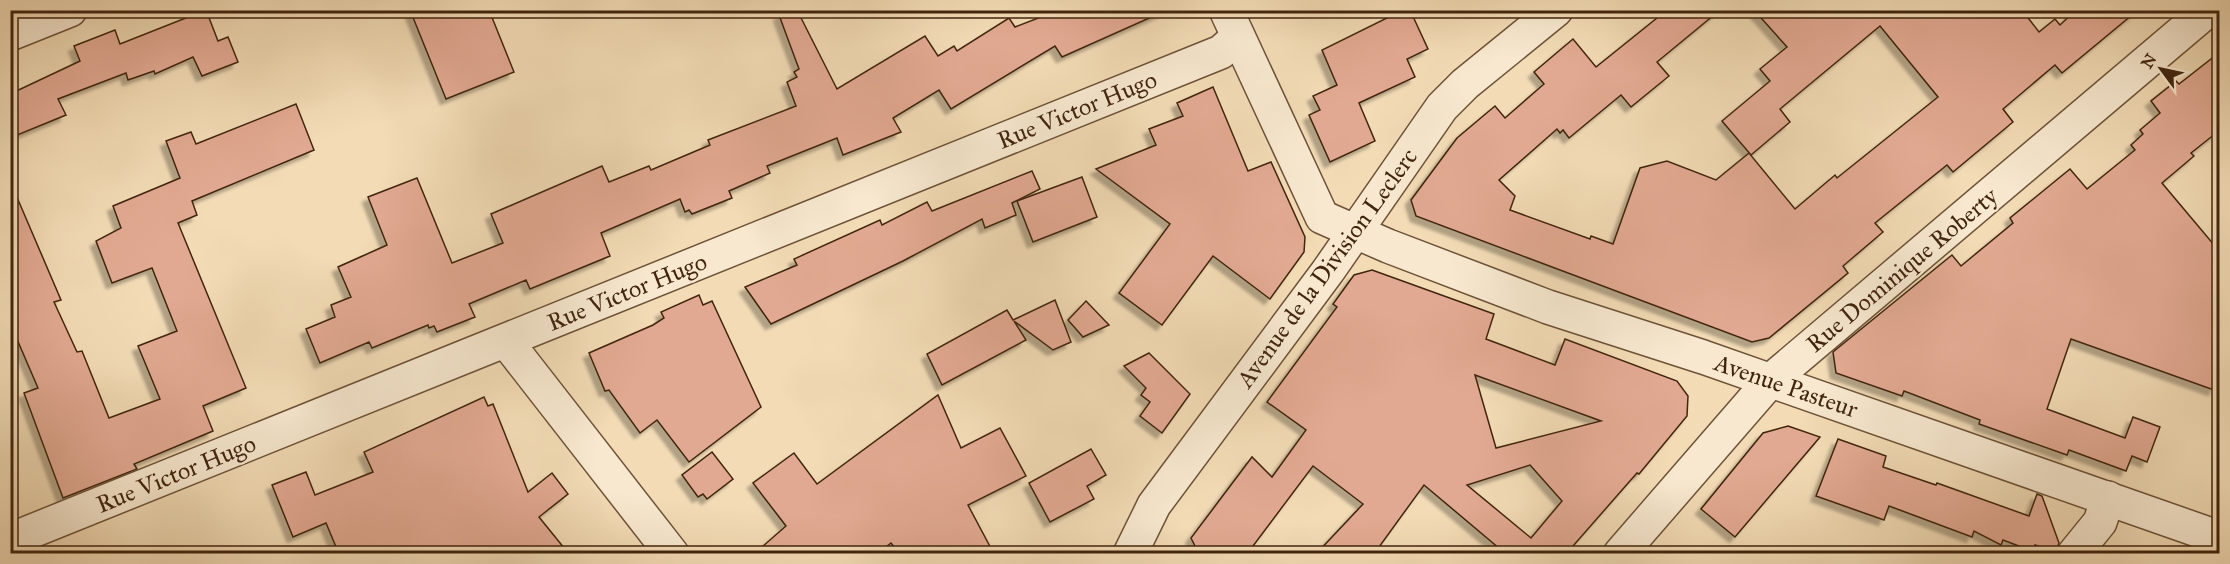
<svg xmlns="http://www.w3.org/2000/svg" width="2230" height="564" font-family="'IM FELL Great Primer',serif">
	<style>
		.building { fill: #e2a992; stroke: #41250e; stroke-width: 1.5; fill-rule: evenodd; filter: url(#shadow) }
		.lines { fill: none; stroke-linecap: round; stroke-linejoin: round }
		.minor-casing { stroke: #6d5238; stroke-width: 36 }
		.minor { stroke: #f7e8cf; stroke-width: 33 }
		.labels { text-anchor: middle; stroke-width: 4.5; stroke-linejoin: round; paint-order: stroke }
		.street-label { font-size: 24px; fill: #41250e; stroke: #f7e8cf }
	</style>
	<defs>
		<filter id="shadow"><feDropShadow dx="-5.5" dy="5.5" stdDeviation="1.5" flood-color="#0004"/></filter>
	</defs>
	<rect width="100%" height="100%" fill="#f2dbb5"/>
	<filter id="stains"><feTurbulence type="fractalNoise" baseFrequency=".00333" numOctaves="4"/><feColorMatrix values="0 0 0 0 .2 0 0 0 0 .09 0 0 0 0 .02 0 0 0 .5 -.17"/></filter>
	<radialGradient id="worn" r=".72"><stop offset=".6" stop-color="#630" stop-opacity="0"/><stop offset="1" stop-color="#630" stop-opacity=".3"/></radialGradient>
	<g class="building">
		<path d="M206 10 218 41 228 37 238 62 202 76 193 57 155 74 154 71 128 80 126 73 58 99 66 115 10 138V94L80 61 74 46 115 30 120 44Z"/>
		<path d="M410 10H489L514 72 446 99Z"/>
		<path d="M789 10H797L837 89 925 36 938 56 954 46 957 51 1009 18 1015 27 1059 10 1165 11 1062 57 1055 46 951 109 939 90 893 118 901 132 843 155 837 138 767 166 770 173 729 191 732 198 692 214 689 210 685 212 680 199 601 233 610 256 530 289 526 280 469 304 475 317 437 332 434 326 429 328 428 325 372 348 369 342 320 363 306 329 335 317 331 305 351 297 338 267 387 245 368 197 417 178 452 263 503 243 491 214 602 166 609 182 649 166 651 170 710 145 708 140 796 106 787 82 797 77 794 72 799 69 779 15Z"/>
		<path d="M1403 10H1410L1428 49 1407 59 1415 77 1359 103 1375 141 1330 162 1309 115 1320 110 1313 96 1337 85 1322 50Z"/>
		<path d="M1667 10H1720L1657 62 1669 76 1631 107 1621 95 1569 138 1563 130 1560 133 1557 129 1499 180 1515 196 1510 210 1590 239 1591 236 1613 244 1640 168 1667 161 1716 180 1749 153 1795 209 1835 175 1837 178 1938 97 1880 26 1780 109 1790 122 1751 155 1722 121 1770 81 1760 69 1787 47 1754 10H2022L2039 32 2055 19 2060 25 2076 10H2138L2062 73 2055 65 2003 109 2013 122 1953 172 1947 165 1875 223 1883 232 1843 266 1848 273 1769 338 1752 342 1416 216 1411 200 1457 138 1495 106 1505 118 1544 84 1534 72 1573 39 1596 67Z"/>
		<path d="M2220 52V130L2191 153 2194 156 2162 183 2220 252V372L2214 390 2071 339 2047 409 2125 438 2133 417 2160 427 2147 462 2132 456 2126 471 2069 450 2067 455 1979 424 1980 420 1904 391 1902 396 1836 373 1833 352 1952 255 1961 266 2013 223 2010 218 2070 169 2087 189 2135 150 2131 145 2143 134 2140 130 2160 113 2151 101 2176 81 2179 84Z"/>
		<path d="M1213 87 1248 171 1271 162 1305 237 1304 252 1270 299 1213 256 1162 325 1119 293 1170 224 1096 169 1156 145 1149 129 1183 116 1177 103Z"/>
		<path d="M296 104 314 150 192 201 197 215 178 223 246 388 203 406 213 431 134 464 137 469 63 498 24 393 38 388 10 323V181L61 300 54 302 77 352 82 351 109 418 160 399 138 346 177 331 152 268 112 283 96 241 121 228 113 206 180 178 166 141 191 132 196 144Z"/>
		<path d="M1032 171 1040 189 1012 203 1016 215 985 228 982 219 903 261 771 324 745 287 797 265 794 259 880 220 882 225 927 202 932 211Z"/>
		<path d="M1082 177 1097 217 1033 242 1017 201Z"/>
		<path d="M1372 270 1494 314 1486 339 1555 365 1565 339 1677 381 1688 396 1687 416 1639 474 1637 473 1566 554H1506L1424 485 1374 554H1316L1363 504 1313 466 1247 554H1199L1191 538 1252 457 1272 477 1306 430 1267 402 1337 307 1333 304 1354 275ZM1475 375 1601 421 1496 448ZM1530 465 1562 501 1531 538 1467 485Z"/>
		<path d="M699 295 703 305 712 301 761 407 689 462 657 420 640 433 609 390 605 391 589 353 653 325 664 318 661 312Z"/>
		<path d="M1055 300 1071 342 1053 350 1014 321 1026 340 942 385 927 354 1007 310 1013 320Z"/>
		<path d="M1086 301 1109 325 1083 337 1068 320Z"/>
		<path d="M1149 353 1190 394 1162 433 1140 416 1150 402 1141 395 1146 388 1124 366Z"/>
		<path d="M938 395 961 448 1000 428 1026 476 968 505 994 554H900L891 543 877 554H754L786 526 753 483 794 453 817 484Z"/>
		<path d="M484 397 488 406 493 404 528 492 552 473 568 494 539 517 569 554H339L326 523 293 537 272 485 306 472 315 495 373 472 364 452Z"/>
		<path d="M1788 426 1820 437 1735 537 1701 509 1763 433Z"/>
		<path d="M1838 439 1886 456 1883 467 1936 485 1937 483 2029 516 2037 494 2042 496 2059 543 2056 552 2035 545 2032 551 2003 540 2001 545 1974 531 1972 537 1889 506 1884 520 1816 496Z"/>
		<path d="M1091 449 1106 475 1087 486 1094 499 1050 522 1029 483Z"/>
		<path d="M712 452 733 479 707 499 703 494 698 497 682 475Z"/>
	</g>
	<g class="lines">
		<defs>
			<g id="minor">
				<path d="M1226 10 1322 217 1388 246 1548 307 1703 357 2220 538"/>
				<path d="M10 34 70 10"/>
				<path d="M506 341 672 554"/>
				<path d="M10 540 1221 52 1238 37"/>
				<path d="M1130 554 1154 505 1328 271 1442 107 1465 84 1556 10"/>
				<path d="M1620 554 1770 381 2208 10"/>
				<path d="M2074 554 2100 522 2108 498"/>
			</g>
		</defs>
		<use href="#minor" class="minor-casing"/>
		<use href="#minor" class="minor"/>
	</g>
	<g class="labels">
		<g class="street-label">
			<text transform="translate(1077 110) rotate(-22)" y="8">Rue Victor Hugo</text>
			<text transform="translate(1327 268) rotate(-54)" y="8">Avenue de la Division Leclerc</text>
			<text transform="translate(1902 270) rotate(-40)" y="8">Rue Dominique Roberty</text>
			<text transform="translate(627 292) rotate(-22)" y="8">Rue Victor Hugo</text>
			<text transform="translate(1786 386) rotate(19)" y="8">Avenue Pasteur</text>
			<text transform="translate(176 474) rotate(-22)" y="8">Rue Victor Hugo</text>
		</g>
	</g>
	<rect width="2230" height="564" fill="none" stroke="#f2dbb5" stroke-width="36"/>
	<rect x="12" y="12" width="2206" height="540" fill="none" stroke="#41250e" stroke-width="3"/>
	<rect x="18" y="18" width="2194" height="528" fill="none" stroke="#41250e" stroke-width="1.5"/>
	<g transform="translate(2161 69) rotate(303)" stroke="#f7e8cf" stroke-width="4.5" paint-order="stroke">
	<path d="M0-4.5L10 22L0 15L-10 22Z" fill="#41250e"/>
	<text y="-9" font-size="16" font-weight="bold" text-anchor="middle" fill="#41250e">N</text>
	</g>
	<rect width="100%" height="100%" filter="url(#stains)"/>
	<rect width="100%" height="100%" fill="url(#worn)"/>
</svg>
